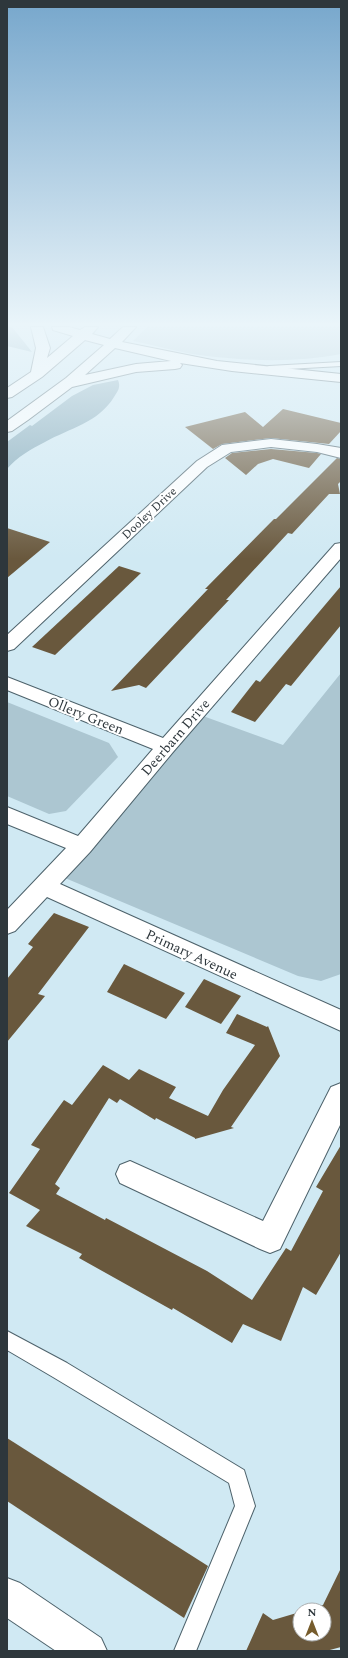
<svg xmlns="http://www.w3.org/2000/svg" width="348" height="1658" font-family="Spectral,serif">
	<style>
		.green { fill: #acc6d1 }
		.forest { fill: #83a8b8 }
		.building { fill: #69583d }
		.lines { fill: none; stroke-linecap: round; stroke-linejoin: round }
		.service-casing { stroke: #4d626b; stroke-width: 2 }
		.minor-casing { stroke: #4d626b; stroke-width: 2 }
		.trunk-casing { stroke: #4d626b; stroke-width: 2 }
		.service { fill: #fff; fill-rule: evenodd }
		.minor { fill: #fff; fill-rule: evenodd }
		.trunk { fill: #fff; fill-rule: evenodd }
		.labels { text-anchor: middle; stroke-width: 4; stroke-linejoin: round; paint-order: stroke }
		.far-street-label { font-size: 12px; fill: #2e373c; stroke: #fff }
		.street-label { font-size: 14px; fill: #2e373c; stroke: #fff }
	</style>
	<rect width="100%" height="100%" fill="#d0e9f3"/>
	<g class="green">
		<path d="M147 327H341V354C295 363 245 361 199 355 177 352 155 345 133 341Z"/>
		<path d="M341 673V974L321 981 298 976 65 878 203 716 283 745Z"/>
		<path d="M7 702 109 743 118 757 66 811 49 814 7 796Z"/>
	</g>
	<g class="forest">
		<path d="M7 327H12L32 352 7 346Z"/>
		<path d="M118 380C121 387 118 391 114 397 98 423 70 428 45 442 31 449 17 457 7 469V442L30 425 32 426 72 396 93 385Z"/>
	</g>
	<g class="building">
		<path d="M283 409 341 423V431L329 444 271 438 222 444 213 449 185 427 245 412 263 427Z"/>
		<path d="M271 449 317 453 321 454 309 468 273 459 258 464 246 475 225 458 232 453Z"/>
		<path d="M337 458 341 459V481L338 484 340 494H329L292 534 288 533 226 600H229L146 688 139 685 111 691 208 589H205L274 519H276Z"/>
		<path d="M7 528 50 542 7 578Z"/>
		<path d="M119 566 141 573 55 655 32 647Z"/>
		<path d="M341 586V625L291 686 286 684 255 722 231 712 256 680 260 682Z"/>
		<path d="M54 913 89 927 38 994 45 996 7 1042V979L33 947 28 944Z"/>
		<path d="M124 964 185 993 166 1019 107 992Z"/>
		<path d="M204 979 241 996 221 1024 185 1007Z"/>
		<path d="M237 1014 267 1027 268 1026 280 1056 231 1127 234 1128 195 1139V1138L156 1118 155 1120 120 1099 117 1103 109 1098 55 1184 60 1188 56 1194 105 1220 106 1218 207 1271 252 1300 286 1248 291 1251 323 1191 316 1187 341 1145V1252L316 1295 303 1287 281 1341 243 1324 232 1343 173 1308 172 1310 79 1258 82 1254 26 1226 40 1210 9 1193 40 1149 31 1145 64 1100 72 1105 103 1065 129 1080 139 1069 176 1087 169 1098 208 1116 223 1090 255 1045 226 1033Z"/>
		<path d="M7 1438 208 1566 184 1618 7 1501Z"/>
		<path d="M341 1568V1647L326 1651H246L263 1613 273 1620 300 1612V1634H324V1610H306L323 1605Z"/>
	</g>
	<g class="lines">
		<defs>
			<g id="service">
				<path d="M341 362V366L269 370 265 368 269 366Z"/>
				<path d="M7 1331 67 1363 244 1470 255 1506 196 1651H174L235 1506 229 1483 53 1377 7 1350Z"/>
			</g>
			<g id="minor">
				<path d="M271 439 317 444 341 448V458L317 452 271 447 231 452 207 467 14 649 7 651V635L197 461 222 445Z"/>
				<path d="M341 543V558L173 752 90 852 60 884 341 1010V1031L47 897 15 931 7 934V910L66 848 7 824V807L78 836 153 749 7 690V677L163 738 335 544Z"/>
				<path d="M341 1083V1123L280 1249 270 1253 260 1249 120 1183 116 1174 120 1165 130 1161 263 1221 331 1087Z"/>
				<path d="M7 1578 20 1583 101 1638 107 1651H56L7 1618Z"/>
			</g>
			<path id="trunk" d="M31 327H43L50 348 47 358 73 336 53 330 52 327H69L80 330 85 327H98L92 334 110 339 123 327H136L122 342 217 361 341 374V382L232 371 180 363 182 365 180 368 175 369 136 372 72 387 28 420 12 431 7 432V421L66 378 104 345 85 340 42 377 12 397 7 398V388L31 372 36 348ZM115 348 171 361 136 364 85 375Z"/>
		</defs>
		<use href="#service" class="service-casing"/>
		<use href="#minor" class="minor-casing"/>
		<use href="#trunk" class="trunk-casing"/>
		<use href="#service" class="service"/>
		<use href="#minor" class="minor"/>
		<use href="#trunk" class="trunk"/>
	</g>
	<linearGradient id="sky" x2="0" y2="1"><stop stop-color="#77a7cc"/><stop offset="0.58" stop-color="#eaf5fa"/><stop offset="1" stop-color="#eaf5fa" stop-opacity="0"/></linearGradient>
	<rect width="348" height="559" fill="url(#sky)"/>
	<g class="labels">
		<g class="far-street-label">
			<text transform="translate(149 513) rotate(-43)" y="4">Dooley Drive</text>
		</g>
		<g class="street-label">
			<text transform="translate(86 715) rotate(22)" y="5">Ollery Green</text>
			<text transform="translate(175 737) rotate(-49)" y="5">Deerbarn Drive</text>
			<text transform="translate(192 954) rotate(25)" y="5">Primary Avenue</text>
		</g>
	</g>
	<rect width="348" height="1658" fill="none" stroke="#2e373c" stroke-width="16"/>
	<g transform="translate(312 1622)"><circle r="19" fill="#ffffff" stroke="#abafb1"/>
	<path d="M0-3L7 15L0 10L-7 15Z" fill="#765c2d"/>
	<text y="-6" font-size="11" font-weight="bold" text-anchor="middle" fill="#2e373c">N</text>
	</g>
</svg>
